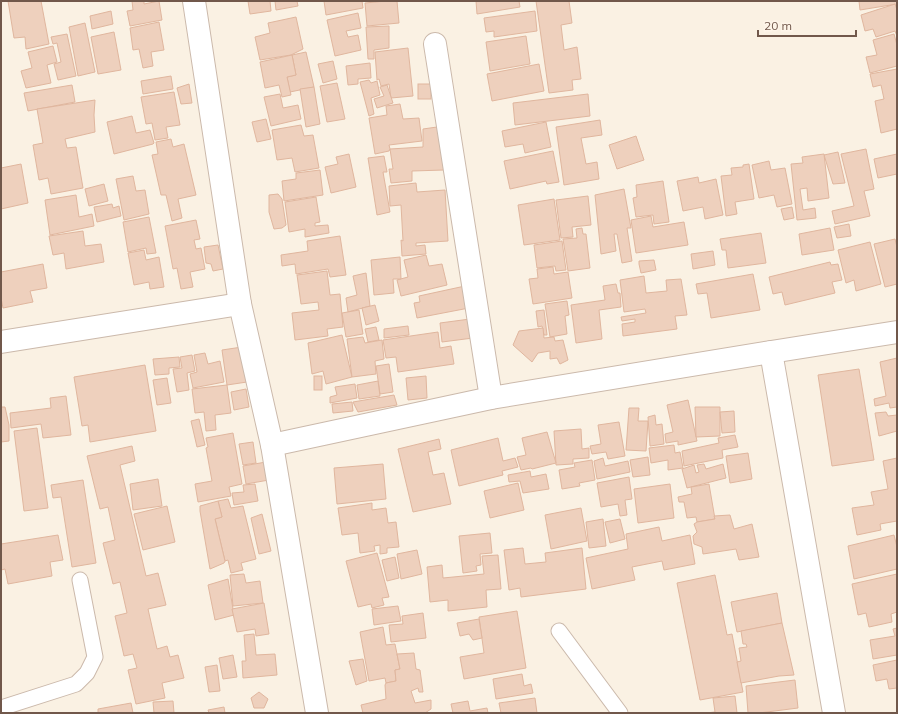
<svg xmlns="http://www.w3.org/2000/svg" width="898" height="714" font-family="Mulish,sans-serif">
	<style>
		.building { fill: #eed0bd; stroke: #e0b69e }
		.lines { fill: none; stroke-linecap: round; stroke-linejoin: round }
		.service-casing { stroke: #cbb9ab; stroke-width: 17 }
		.minor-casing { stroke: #cbb9ab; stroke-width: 24 }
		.service { stroke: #fff; stroke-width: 15 }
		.minor { stroke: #fff; stroke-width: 22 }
	</style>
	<rect width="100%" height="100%" fill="#faf1e3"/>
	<g class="building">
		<path d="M8 1H41L49 44 26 49 25 37 14 38Z"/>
		<path d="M132 1H144V4L159 1 162 20 130 26 127 11 133 10Z"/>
		<path d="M248 1H270L271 11 250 14Z"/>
		<path d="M275 1H297L298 6 276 10Z"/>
		<path d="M324 1H362L363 8 326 15Z"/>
		<path d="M386 1H397L399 23 367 26 365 3Z"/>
		<path d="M476 1H519L520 7 477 14Z"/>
		<path d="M536 1H569L572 23 561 25 564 50 577 47 581 79 572 80 573 90 549 93Z"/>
		<path d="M859 1H897V4L860 10Z"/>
		<path d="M895 4 897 10V36L895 31 876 37 873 29 865 31 861 15Z"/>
		<path d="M111 11 113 24 92 29 90 16Z"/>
		<path d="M535 11 537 31 494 37V31L486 32 484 18Z"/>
		<path d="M358 13 361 28 346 31 348 37 358 35 361 50 335 56 327 20Z"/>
		<path d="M296 17 303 49 291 55 260 60 255 37 270 33 268 23Z"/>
		<path d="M159 22 164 50 151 52 153 66 143 68 139 49 133 50 130 28Z"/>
		<path d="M85 23 95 72 78 76 69 27Z"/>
		<path d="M389 26V48L374 50V59H368L366 27Z"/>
		<path d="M114 32 121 70 98 74 91 37Z"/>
		<path d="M67 34 76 76 58 80 54 64 61 62 57 43 53 44 51 37Z"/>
		<path d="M894 34 897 45V66L870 73 866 57 877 55 873 40Z"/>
		<path d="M526 36 530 64 490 71 486 42Z"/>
		<path d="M53 46 57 62 47 65 51 83 26 88 21 71 32 68 28 52Z"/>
		<path d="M408 48 413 96 391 98 389 84 381 86 379 79 377 80 375 52Z"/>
		<path d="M306 52 314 87 290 92 287 77 296 75 292 55Z"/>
		<path d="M292 55 296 75 287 77 291 95 282 97 279 85 265 88 260 62Z"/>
		<path d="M333 61 337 79 323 83 318 64Z"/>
		<path d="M370 63 371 78 358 79V84L348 85 346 66Z"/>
		<path d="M539 64 544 91 492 101 487 74Z"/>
		<path d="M897 69V129L881 133 875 101 884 99 881 85 873 87 870 74Z"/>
		<path d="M171 76 173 89 143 94 141 81Z"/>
		<path d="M369 80 371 83 377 81 380 95 371 98 374 114 369 116 360 82Z"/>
		<path d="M337 83 345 119 327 122 320 86Z"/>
		<path d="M189 84 192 103 181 104 177 88Z"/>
		<rect x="418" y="84" width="13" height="15"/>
		<path d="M72 85 75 102 28 111 24 93Z"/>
		<path d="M387 85 393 103 377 108 374 99 384 96 380 87Z"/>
		<path d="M314 87 320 124 306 127 300 89Z"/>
		<path d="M174 92 180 125 166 127 168 138 155 140 152 123 146 124 141 97Z"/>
		<path d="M280 94 283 108 298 105 301 119 271 126 264 97Z"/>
		<path d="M588 94 590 116 515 125 513 103Z"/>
		<path d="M95 100 94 115 95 132 65 139 67 148 76 147 83 188 51 194 48 178 39 180 33 145 43 143 37 109Z"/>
		<path d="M400 104 403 119 419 118 422 141 389 145 390 149 389 151 375 154 369 118 387 115 386 106Z"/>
		<path d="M132 116 136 133 150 130 154 143 153 144 114 154 107 122Z"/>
		<path d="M266 119 271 139 257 142 252 122Z"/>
		<path d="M600 120 602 135 581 138 586 164 597 162 599 179 564 185 556 127Z"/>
		<path d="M546 122 551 147 525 153 523 144 505 147 502 131Z"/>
		<path d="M301 125 304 136 313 135 319 168 295 172 292 158 277 160 272 130Z"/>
		<path d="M444 126V170L412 171V181L391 183 389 169H393L390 149 423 147V129Z"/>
		<path d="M636 136 644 160 617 169 609 145Z"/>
		<path d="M171 139 173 147 184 144 196 195 178 199 182 218 172 221 166 195H161L152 155 158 154 156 142Z"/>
		<path d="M866 149 874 189 864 191 870 216 835 224 832 211 854 206 841 154Z"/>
		<path d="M553 151 559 182 547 184 546 181 510 189 504 161Z"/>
		<path d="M838 152 845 183 833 184 824 155Z"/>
		<path d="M349 154 356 187 331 193 325 167 338 164 336 157Z"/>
		<path d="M824 154 829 198 808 201 807 188 800 189 803 210 815 208 816 218 797 220 791 164 803 163 802 157Z"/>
		<path d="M897 154V174L878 178 874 159Z"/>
		<path d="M384 156 387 172H383L390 212 377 215 368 158Z"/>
		<path d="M769 161 771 170 785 168 792 204 777 207 774 195 759 198 752 165Z"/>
		<path d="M21 164 28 203 1 209V168Z"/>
		<path d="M749 164 754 199 735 202 737 214 726 216 721 176 732 175 731 168 743 167V165Z"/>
		<path d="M320 170 323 195 284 201 282 181 296 179V173Z"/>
		<path d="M133 176 136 191 145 190 149 214 124 220 116 179Z"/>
		<path d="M698 177 699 183 716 179 723 215 705 219 703 207 683 211 677 181Z"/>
		<path d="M663 181 669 222 654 224 653 215 636 217 633 198 637 197 636 185Z"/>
		<path d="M416 183 417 192 445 190 448 241 416 243V246L425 245 426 254 402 256 401 240 403 241 401 205 390 206 389 186Z"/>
		<path d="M104 184 108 201 89 206 85 189Z"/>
		<path d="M624 189 631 228H627L632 261 622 263 617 234H614L616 251 601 254 595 195Z"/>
		<path d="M278 194 282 199 286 225 282 228 274 229 269 212V195Z"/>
		<path d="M76 195 79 217 92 214 94 226 50 235 45 200Z"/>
		<path d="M588 196 591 225 572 227 573 237 561 238 556 200Z"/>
		<path d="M316 197 320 222 315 223V226L328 225 329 233 305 237V229L289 232 285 202Z"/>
		<path d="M554 199 560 240 524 245 518 205Z"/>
		<path d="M112 204 113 208 119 206 121 216 97 222 94 207Z"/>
		<path d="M792 207 794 218 784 220 781 209Z"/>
		<path d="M651 216 653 227 684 222 688 245 636 253 631 220Z"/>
		<path d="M149 217 156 253 147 254 146 248 128 252 123 222Z"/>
		<path d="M196 220 200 239 194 240 196 249 201 248 205 269 190 272 193 287 181 289 177 268 173 269 165 226Z"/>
		<path d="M849 224 851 236 837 238 834 227Z"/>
		<path d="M582 228 583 234H586L590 268 568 271 563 239 577 238 576 229Z"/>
		<path d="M830 228 834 250 802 255 799 234Z"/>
		<path d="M83 231 85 246 101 244 104 262 66 269 64 253 53 255 49 236Z"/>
		<path d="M761 233 766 263 728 268 726 250H722L720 239Z"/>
		<path d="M340 236 346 275 330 277 328 269 296 274 295 264 282 266 281 255 308 251 307 241Z"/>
		<path d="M895 239 897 247V284L885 287 874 244Z"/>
		<path d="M562 241 566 270 556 271 555 266 537 268 534 245Z"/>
		<path d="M870 242 881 284 856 291 854 280 846 283 838 250Z"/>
		<path d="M218 245 223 269 213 271 211 264 206 263 204 247Z"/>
		<path d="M144 250 146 260 159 257 164 287 150 289 149 282 134 285 128 253Z"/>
		<path d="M713 251 715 265 693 269 691 254Z"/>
		<path d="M426 255 429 266 442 264 447 285 401 296 397 280 408 277 404 260Z"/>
		<path d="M400 257 401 279H393L394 293 374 295 371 260Z"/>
		<path d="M654 260 656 270 641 273 639 264V261Z"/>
		<path d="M830 262 831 265 838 264 842 280 832 282 835 293 785 305 782 292 773 294 769 277Z"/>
		<path d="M43 264 47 288 30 291 33 302 3 308 1 298V272Z"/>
		<path d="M553 267 554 274 568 272 572 298 533 304 529 279 538 278 537 269Z"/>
		<path d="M327 271 330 295 340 294 343 327 327 329 328 336 295 340 292 313 319 310 318 302 301 304 297 275Z"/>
		<path d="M366 273 370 306 348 312 346 298 357 295 353 276Z"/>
		<path d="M753 274 760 310 711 318 707 293 698 294 696 284Z"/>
		<path d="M644 276 646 293 667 291 666 280 681 279 687 315 675 316 677 329 623 336 622 324 635 322V319L622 321 621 317 646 313 645 309 624 312 620 280Z"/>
		<path d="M616 284 618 293H620L621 307 599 310 602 339 576 343 571 305 605 300 603 286Z"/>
		<path d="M465 286 469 308 417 318 414 303 420 302 419 296Z"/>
		<path d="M567 301 569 315 565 316 567 334 550 337 545 304Z"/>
		<path d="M375 305 379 321 366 325 362 308Z"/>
		<path d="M359 310 363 334 346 337 342 313Z"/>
		<path d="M544 310 547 335H544L542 326 538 327 536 311Z"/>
		<path d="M470 319 473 338 442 342 440 323Z"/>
		<path d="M408 326 409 335 384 338V329Z"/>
		<path d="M376 327 379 340 368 342 365 329Z"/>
		<path d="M543 328 544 338 554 337 555 341 563 340 568 360 560 364 557 358 550 359V351L538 353 532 362 513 345 519 331Z"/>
		<path d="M438 332 440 348 451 346 454 364 398 372 396 357 386 358 383 340Z"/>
		<path d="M342 335 352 377 326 384 323 371 312 374 308 343Z"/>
		<path d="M363 337 365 343 382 340 384 359 375 361 376 374 352 377 347 339Z"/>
		<path d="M242 347 247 382 227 385 222 350Z"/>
		<path d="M205 353 208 364 220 361 224 382 193 388 190 374 197 372 194 355Z"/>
		<path d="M192 355 195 371 187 373 189 390 177 392 173 369 182 368 180 357Z"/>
		<path d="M179 357 180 367 169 368V374L155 375 153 359Z"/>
		<path d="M897 358V407L890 408 889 403 875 406 874 399 886 396 880 362Z"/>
		<path d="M389 364 393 392 380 394 376 366Z"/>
		<path d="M145 365 156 431 90 442 88 425 82 426 74 377Z"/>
		<path d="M859 369 874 460 832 466 818 375Z"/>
		<rect x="314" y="376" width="8" height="14"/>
		<path d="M426 376 427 398 408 400 406 378Z"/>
		<path d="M167 378 171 403 157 405 153 380Z"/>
		<path d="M378 381 380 396 359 399 357 385Z"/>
		<path d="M355 384 357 398 330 403V397L337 395 335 387Z"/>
		<path d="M227 385 231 413 215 415 216 430 206 431 204 412 195 413 192 389Z"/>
		<path d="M246 389 249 407 234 410 231 392Z"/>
		<path d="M394 395 397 405 358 412 353 402Z"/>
		<path d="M66 396 71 435 43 438 41 424 11 428 10 413 51 408 50 398Z"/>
		<path d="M688 400 697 441 678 445V441L666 443 665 434 673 432 667 405Z"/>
		<path d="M352 402 353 411 333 413 332 404Z"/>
		<path d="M1 407H5L9 425V441L1 442Z"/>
		<path d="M695 407H720V436L696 437Z"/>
		<path d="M629 408H639L638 421H648L646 451 626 450Z"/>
		<path d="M734 411 735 432 722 433 720 412Z"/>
		<path d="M886 412 888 416 897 415V431L879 436 875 413Z"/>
		<path d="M655 415 656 425 662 424 664 444 650 446 648 417Z"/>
		<path d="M199 419 205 445 197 447 191 421Z"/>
		<path d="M619 422 625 456 608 459 606 452 592 454 590 446 601 444 598 425Z"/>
		<path d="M37 428 48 508 24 511 14 431Z"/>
		<path d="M581 429 582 449 589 448V458L573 459V464L556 465 554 431Z"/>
		<path d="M547 432 556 463 532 469 531 468 521 470 517 457 526 455 522 438Z"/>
		<path d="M233 433 242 484 229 487 231 496 198 502 195 484 212 481 206 448 208 447 206 438Z"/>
		<path d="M735 435 738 447 722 450 723 458 684 466 682 451 719 443 718 438Z"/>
		<path d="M498 438 503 461 515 458 518 467 502 471 503 475 459 486 451 450Z"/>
		<path d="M439 439 441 449 428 452 433 475 444 473 451 504 413 512 398 449Z"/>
		<path d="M253 442 256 463 243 465 239 444Z"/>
		<path d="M674 445 675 453 680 452 683 468 668 470V460L651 463 649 448Z"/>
		<path d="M132 446 135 461 120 465 146 576 158 573 166 605 148 609 157 649 167 646 170 657 178 655 184 678 162 683 165 698 136 704 128 670 137 668 133 654 124 656 115 616 127 613 120 582 113 584 103 543 115 540 108 507 100 509 87 456Z"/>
		<path d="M748 453 752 479 730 483 726 456Z"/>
		<path d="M648 457 650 475 633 477 630 460Z"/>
		<path d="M603 458 605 466 628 461 630 472 597 479 594 461Z"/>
		<path d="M897 458V521L880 524 881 530 857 535 852 508 874 505 871 492 888 489 883 461Z"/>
		<path d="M592 460 595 480 579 483 580 486 562 489 559 470 575 467 574 463Z"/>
		<path d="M266 462 269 480 246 484 243 466Z"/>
		<path d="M383 464 386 499 337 504 334 468Z"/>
		<path d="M704 464 706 469 723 464 726 478 687 488 682 469 694 465 696 473 699 472 697 465Z"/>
		<path d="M530 471 531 477 546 474 549 489 523 493 520 481 509 482 508 475Z"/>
		<path d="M629 477 632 499 625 500 627 515 620 516 618 504 601 507 597 483Z"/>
		<path d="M158 479 162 506 133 510 130 484Z"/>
		<path d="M83 480 96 563 72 567 61 497 53 498 51 485Z"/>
		<path d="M518 483 524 510 490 518 484 491Z"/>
		<path d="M255 484 258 501 234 505 232 493 244 492 243 485Z"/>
		<path d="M670 484 674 518 638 523 634 489Z"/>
		<path d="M709 484 715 519 697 522 696 517 687 518 684 502H679L678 497 692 494 691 487Z"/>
		<path d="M228 499 231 508 243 506 256 559 241 563 243 570 231 573 228 560 225 561 215 519 222 517 218 501Z"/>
		<path d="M218 501 222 517 215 519 225 561 224 563 210 569 200 511V506Z"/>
		<path d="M372 503V510L386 508 388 523 396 522 399 547 387 548V553L380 554V545L374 546 375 551 360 553 358 533 342 535 338 508Z"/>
		<path d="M167 506 175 542 143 550 134 514Z"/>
		<path d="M581 508 587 541 551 549 545 515Z"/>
		<path d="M262 514 271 551 259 554 251 518Z"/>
		<path d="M730 515 734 529 752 524 759 557 739 560 736 549 703 554 702 547 694 544 693 536 697 532 694 524 697 522 715 519 714 516Z"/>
		<path d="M603 519 606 546 589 548 586 522Z"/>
		<path d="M620 519 625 539 610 543 605 522Z"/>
		<path d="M659 527 662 541 690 535 695 564 664 570 662 561 632 567 635 580 592 589 586 558 628 549 626 534Z"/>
		<path d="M490 533 492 553 480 554 481 565 476 566 477 571 463 573 459 536Z"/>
		<path d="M58 535 63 560 50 562 52 576 8 584 5 569 1 570V544Z"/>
		<path d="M894 535 897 547V569L854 579 848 546Z"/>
		<path d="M523 548 525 564 546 562 545 553 582 548 586 589 521 597 520 588 509 590 504 550Z"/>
		<path d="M417 550 422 574 401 579 397 554Z"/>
		<path d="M377 553 389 597 382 598 384 605 372 608 371 604 358 607 346 561Z"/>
		<path d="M498 555 501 589 486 590 487 607 448 611V600L430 602 427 567 442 565 443 578 484 574 482 556Z"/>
		<path d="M395 557 399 578 387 581 382 560Z"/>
		<path d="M244 574 246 583 260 581 263 603 233 606 230 575Z"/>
		<path d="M897 574V612L891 614 892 622 869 627 866 613 858 615 852 584Z"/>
		<path d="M715 575 727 635 732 634 743 692 700 700 677 583Z"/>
		<path d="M228 579 234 615 215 620 208 585Z"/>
		<path d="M777 593 782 623 737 632 731 602Z"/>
		<path d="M264 603 269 634 256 636 255 629 237 632 232 609Z"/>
		<path d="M398 606 401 621 374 625 372 609Z"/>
		<path d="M517 611 526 668 464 679 460 657 484 653 479 617Z"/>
		<path d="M423 613 426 638 391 642 389 625 403 624 402 616Z"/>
		<path d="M479 619 482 638 473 640 469 634 460 636 457 623Z"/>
		<path d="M782 623 794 675 779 676 741 683 737 662 741 661 739 648 747 647 746 644H743L741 631Z"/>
		<path d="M383 627 386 645 395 644 400 669 395 670 396 681 386 683 385 678 369 681 360 632Z"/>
		<path d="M897 628V655L873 659 870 640 895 636 893 629Z"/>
		<path d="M254 634 256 655 275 654 277 675 243 678 242 661H246L244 635Z"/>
		<path d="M414 653 416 669 420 670 423 692H419L418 688 411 691 415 703 431 700V709L425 713H363L361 705 386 699 385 685 386 683 396 681 395 670 400 669 397 654Z"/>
		<path d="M233 655 237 677 223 679 219 658Z"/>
		<path d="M363 659 367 681 356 685 349 661Z"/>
		<path d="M897 660V688L889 689 887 679 876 681 873 665Z"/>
		<path d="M217 665 220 691 209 692 205 667Z"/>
		<path d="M522 674 524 686 531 684 533 693 496 699 493 679Z"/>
		<path d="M795 680 798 708 759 713H748L746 686Z"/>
		<path d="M259 692 268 699 264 708H254L251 698Z"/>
		<path d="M735 696 737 713H706L715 712 713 698Z"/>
		<path d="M535 698 537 713H501L499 703Z"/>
		<path d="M173 701 174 713H154L153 702Z"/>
		<path d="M468 701 470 711 487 708 488 713H453L451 704Z"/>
		<path d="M131 703 133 713H98V709Z"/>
		<path d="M224 707 225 713H209L208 710Z"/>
	</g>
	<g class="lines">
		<defs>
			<g id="service">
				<path d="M559 631 620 713"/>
				<path d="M1 708 76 684 87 673 95 657 80 580"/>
			</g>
			<g id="minor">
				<path d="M194 1 240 304 272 445 317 713"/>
				<path d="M435 44 491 398"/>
				<path d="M1 342 240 304"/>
				<path d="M771 352 834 713"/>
				<path d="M272 445 491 398 771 352 897 332"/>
			</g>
		</defs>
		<use href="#service" class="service-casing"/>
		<use href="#minor" class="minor-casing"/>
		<use href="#service" class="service"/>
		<use href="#minor" class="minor"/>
	</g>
	<rect width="898" height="714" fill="none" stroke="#71584b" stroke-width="4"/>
	<path d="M758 30v6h98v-6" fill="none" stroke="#71584b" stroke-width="2"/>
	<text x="764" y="30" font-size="12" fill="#71584b" stroke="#fef5e9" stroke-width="3" paint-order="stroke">20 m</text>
</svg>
